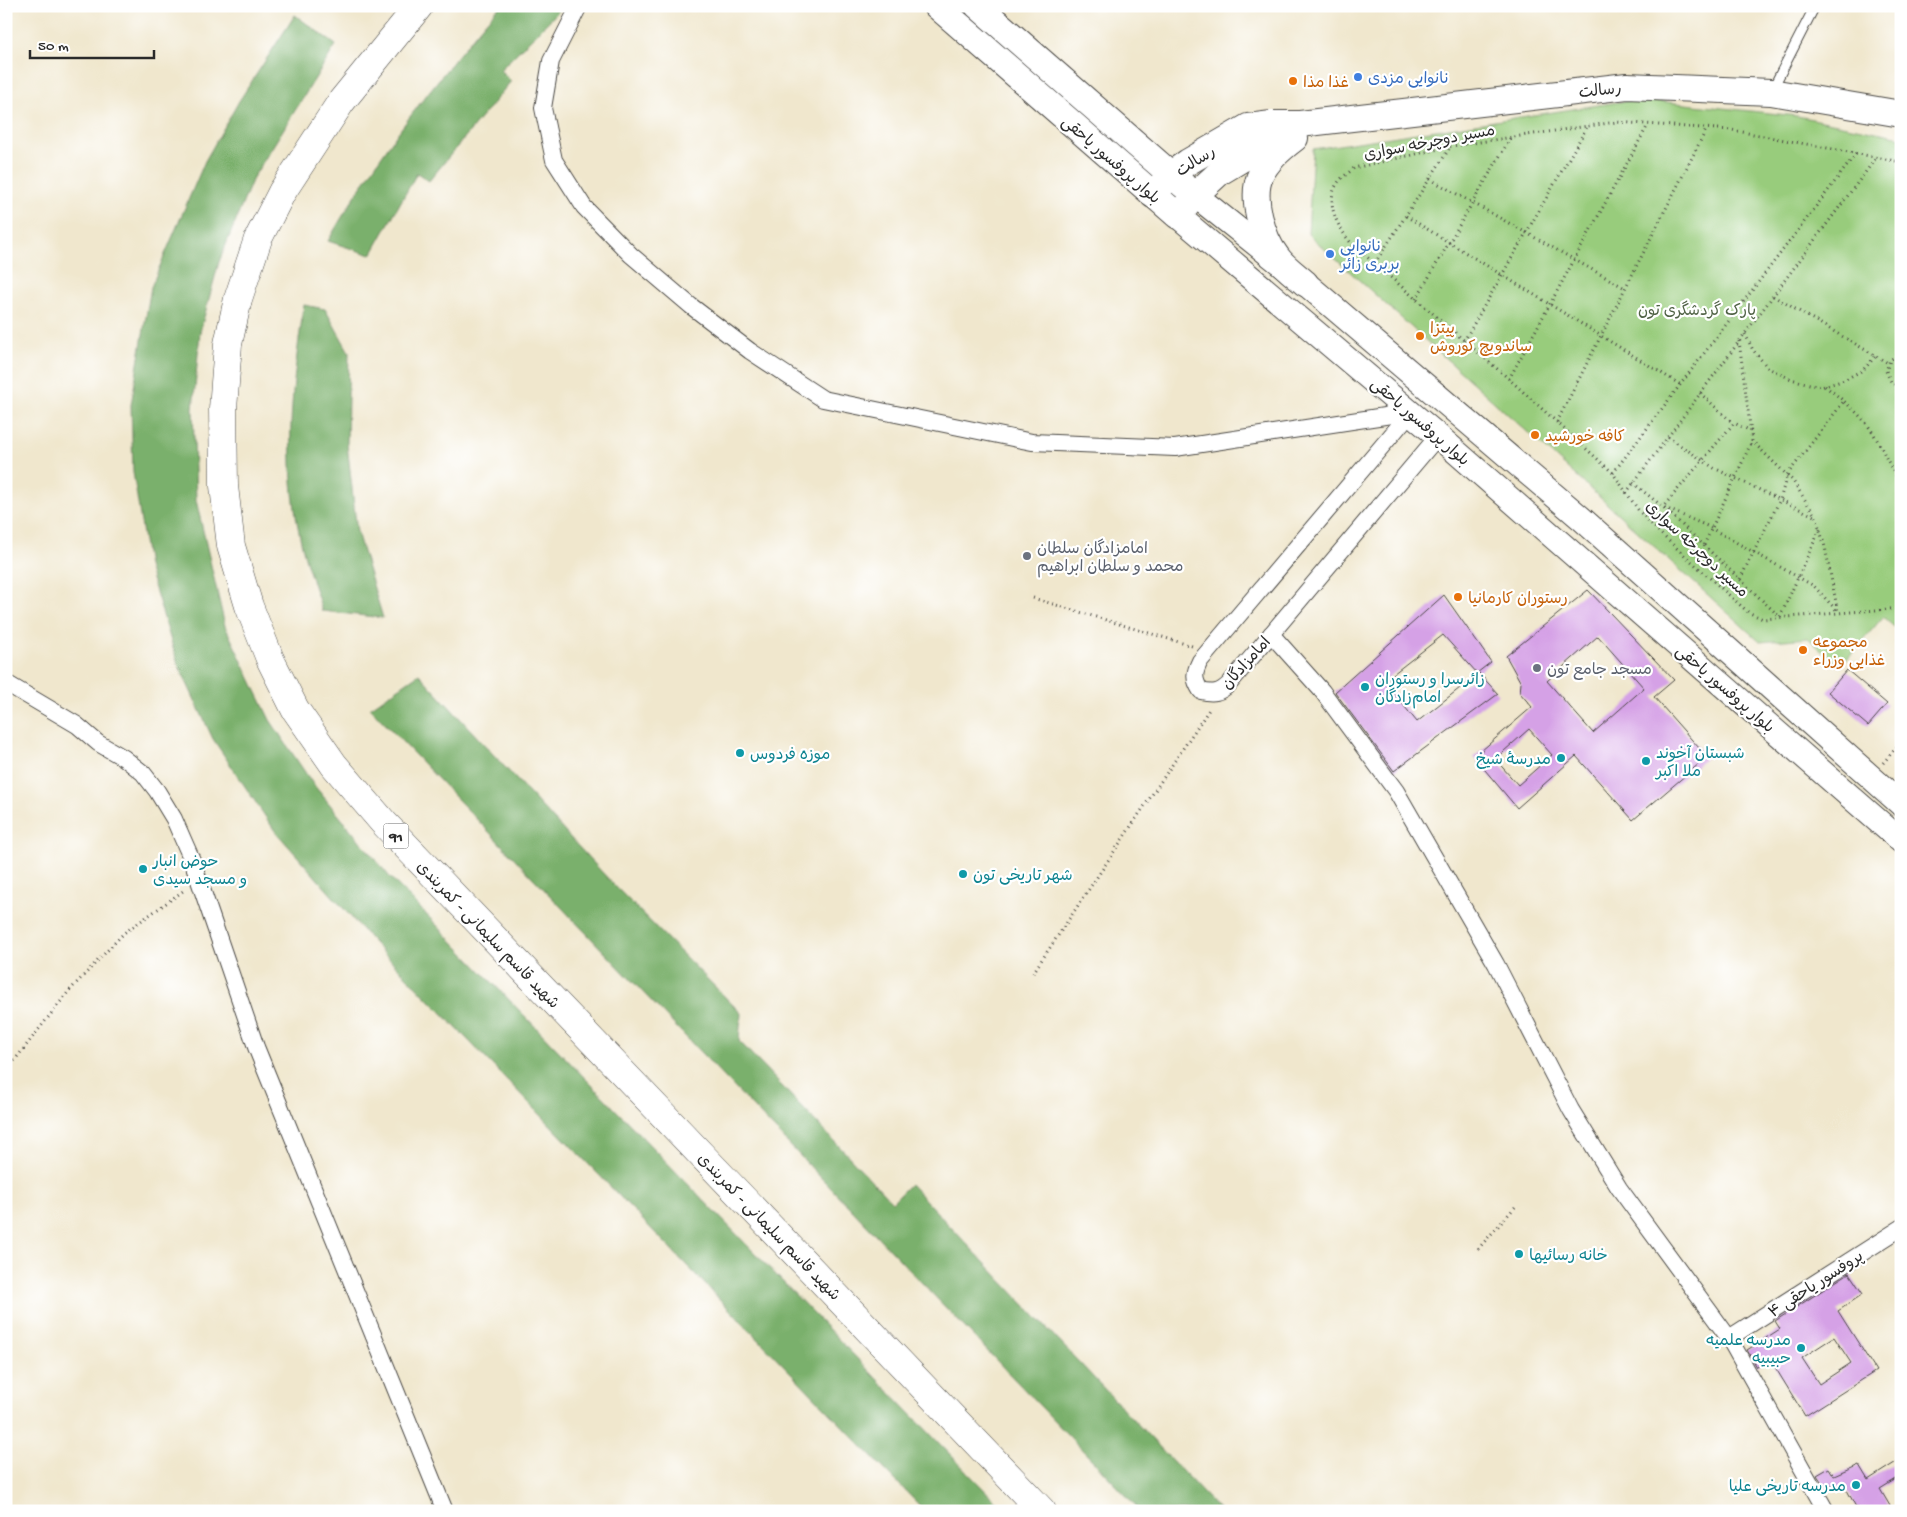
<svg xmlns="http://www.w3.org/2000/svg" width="1907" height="1517" font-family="'Gochi Hand','Playpen Sans Arabic',sans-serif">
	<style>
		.green { fill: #98cc7c; stroke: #627c54 }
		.forest { fill: #7ab06c; stroke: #526e4c }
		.building { fill: #d5a1e6; fill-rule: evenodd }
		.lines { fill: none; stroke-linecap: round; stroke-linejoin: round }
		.lane-casing { stroke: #494743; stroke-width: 11 }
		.street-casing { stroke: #494743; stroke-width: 18 }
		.secondary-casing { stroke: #494743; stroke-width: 26 }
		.primary-casing { stroke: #494743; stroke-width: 28 }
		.highway-casing { stroke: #494743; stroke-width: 29 }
		.path { stroke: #494743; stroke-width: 3; stroke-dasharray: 1 4; stroke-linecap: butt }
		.lane { stroke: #fff; stroke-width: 9 }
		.street { stroke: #fff; stroke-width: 16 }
		.secondary { stroke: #fff; stroke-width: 24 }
		.primary { stroke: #fff; stroke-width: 26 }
		.highway { stroke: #fff; stroke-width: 28 }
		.shop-dot { fill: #3f7fe0; stroke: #fff; stroke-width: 2 }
		.food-dot { fill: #e8710a; stroke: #fff; stroke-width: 2 }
		.worship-dot { fill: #6b7280; stroke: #fff; stroke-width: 2 }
		.culture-dot { fill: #0f9aa8; stroke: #fff; stroke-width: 2 }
		.labels { text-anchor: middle; stroke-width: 4.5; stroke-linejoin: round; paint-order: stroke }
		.shield { fill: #fff; stroke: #6b6b6b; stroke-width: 1 }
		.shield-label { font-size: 15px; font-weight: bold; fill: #2b2b2b }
		.shop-label { font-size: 16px; fill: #366cbe; stroke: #fff; text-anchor: start }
		.food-label { font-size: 16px; fill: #c56008; stroke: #fff; text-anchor: start }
		.street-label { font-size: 16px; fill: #2b2b2b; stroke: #fff }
		.park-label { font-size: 16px; fill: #516347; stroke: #fff }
		.worship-label { font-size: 16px; fill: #5b616d; stroke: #fff; text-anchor: start }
		.culture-label { font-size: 16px; fill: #0d838f; stroke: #fff; text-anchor: start }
	</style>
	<rect width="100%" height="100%" fill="#fff"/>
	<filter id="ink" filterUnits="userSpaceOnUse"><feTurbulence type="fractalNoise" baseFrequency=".02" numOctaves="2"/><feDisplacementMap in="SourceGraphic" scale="10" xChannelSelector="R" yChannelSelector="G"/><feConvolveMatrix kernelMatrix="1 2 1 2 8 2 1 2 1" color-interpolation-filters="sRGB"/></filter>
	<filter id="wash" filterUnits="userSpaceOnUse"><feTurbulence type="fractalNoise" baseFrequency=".0096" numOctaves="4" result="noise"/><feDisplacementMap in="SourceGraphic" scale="20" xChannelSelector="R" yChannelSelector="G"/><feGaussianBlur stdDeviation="1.12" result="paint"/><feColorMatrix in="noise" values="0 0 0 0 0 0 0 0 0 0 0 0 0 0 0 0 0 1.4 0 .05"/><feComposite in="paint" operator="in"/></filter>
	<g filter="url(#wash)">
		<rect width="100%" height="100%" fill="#f0e7cd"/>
		<path class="green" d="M1638 99 1797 116 1901 137V633L1883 617 1840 667 1808 638 1760 642 1308 234 1313 149Z"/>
		<g class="forest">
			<path d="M500 6H559L557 13 500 70 511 81 429 181 417 173 371 255 328 241C363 180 403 123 448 68 465 47 481 26 500 6Z"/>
			<path d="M295 15 336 45 253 178 219 262 200 332 193 409 196 500 225 626 270 720 313 784 389 876 1005 1511H925L374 943 275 831 213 739 178 664 148 566 133 472 131 405 151 287 205 161 239 101Z"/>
			<path d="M304 305 325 309 349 352 347 444 357 532 383 618 322 611C315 587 305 562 300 537 283 458 292 384 304 305Z"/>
			<path d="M419 674 613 884 741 1013 739 1041 892 1202 910 1184 1220 1511H1141L370 708Z"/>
		</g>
		<g id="blocks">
			<g class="building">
				<path d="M1588 590 1674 680 1654 697 1707 757 1633 820 1576 756 1517 808 1474 757 1532 707 1520 693 1521 683 1506 656ZM1598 636 1644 688 1593 733 1547 681ZM1529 729 1552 755 1518 785 1495 759Z"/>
				<path d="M1444 595 1491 662 1477 673 1443 635 1384 681 1417 722 1479 673 1498 694 1394 771 1335 692Z"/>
				<path d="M1847 670 1887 704 1868 726 1828 692Z"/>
				<path d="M1849 1273 1863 1294 1838 1311 1876 1371 1805 1416 1770 1359 1757 1367 1747 1350 1780 1329 1775 1321ZM1834 1337 1851 1363 1819 1384 1802 1358Z"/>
				<path d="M1901 1459V1476L1880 1489 1893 1511H1858L1847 1490 1823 1484 1817 1475 1829 1468 1834 1476 1859 1465 1868 1480Z"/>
			</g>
		</g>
	</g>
	<g filter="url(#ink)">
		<use href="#blocks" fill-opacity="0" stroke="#494743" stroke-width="1"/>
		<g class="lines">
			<defs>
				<path id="lane" d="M1772 90 1815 6"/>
				<g id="street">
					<path d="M579 6 551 61 543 108 554 160 584 207 631 255 691 306 750 351 823 399 1032 442 1175 448 1411 412"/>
					<path d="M1411 412 1200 661C1194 673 1193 679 1201 691 1213 694 1220 693 1229 684L1438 436"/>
					<path d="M1271 634 1322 691 1396 791 1496 964 1571 1110 1619 1188 1729 1338 1826 1511"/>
					<path d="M6 683 77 725 98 743 124 758 143 773 157 791 174 819 192 860 256 1047 445 1511"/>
					<path d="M1729 1338 1901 1228"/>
				</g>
				<g id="secondary">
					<path d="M1195 195 1305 283 1582 519 1901 804"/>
					<path d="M1178 216 1438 436 1901 841"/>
				</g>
				<g id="primary">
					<path d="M937 6 1178 216 1195 195 1220 172 1295 127"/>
					<path d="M978 6 1183 185"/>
					<path d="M1295 138C1283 147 1268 159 1261 174 1250 196 1262 238 1277 257 1284 267 1296 275 1305 283"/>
					<path d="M1153 195 1171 174 1188 162 1248 127 1272 124H1300L1627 86 1771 92 1901 114"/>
				</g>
				<path id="highway" d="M419 6 341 102 282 192 258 239 238 299 228 344 223 409 224 486 231 546 249 606 270 659 295 709 334 765 383 822 1042 1511"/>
			</defs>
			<use href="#lane" class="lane-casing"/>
			<use href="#street" class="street-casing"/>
			<use href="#secondary" class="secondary-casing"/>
			<use href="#primary" class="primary-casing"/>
			<use href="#highway" class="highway-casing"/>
			<g class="path">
				<path d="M1901 162 1732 130 1616 122 1452 146 1354 168C1350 172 1345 175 1341 179 1322 199 1337 227 1352 244L1509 379 1613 473 1639 511 1662 535 1748 612 1763 619 1901 608"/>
				<path d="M1430 179 1625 288"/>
				<path d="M1406 216 1681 385"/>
				<path d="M1375 263 1451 146"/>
				<path d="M1773 296 1888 363"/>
				<path d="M1416 299 1511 137"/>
				<path d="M1745 334 1753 350 1768 368 1791 379 1821 387 1842 381 1863 370 1876 356"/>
				<path d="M1464 341 1587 127"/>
				<path d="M1739 341 1752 441 1793 481 1816 517 1825 547 1838 612"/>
				<path d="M1901 353 1890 360 1886 371 1891 382 1901 388"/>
				<path d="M1509 379 1648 125"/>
				<path d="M1825 386C1844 401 1864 416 1876 438 1885 453 1889 468 1901 482"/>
				<path d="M1700 393 1733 423"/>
				<path d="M1557 422 1707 128"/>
				<path d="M1751 431 1734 423 1663 507 1780 617 1820 529"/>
				<path d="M1668 437 1714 468 1814 516"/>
				<path d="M1613 473 1856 154"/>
				<path d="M1633 483 1663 507 1707 526 1814 586 1838 612"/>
				<path d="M1626 493 1876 158"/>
				<path d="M1704 545 1752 441"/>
				<path d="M1740 579 1780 500 1787 475 1844 401"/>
				<path d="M1033 598 1192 646"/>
				<path d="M1883 763 1901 742"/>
				<path d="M1033 973 1210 708"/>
				<path d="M14 1061 69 991 124 933 186 889"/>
				<path d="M1478 1249 1516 1206"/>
			</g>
			<use href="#lane" class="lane"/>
			<use href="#street" class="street"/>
			<use href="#secondary" class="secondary"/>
			<use href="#primary" class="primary"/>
			<use href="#highway" class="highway"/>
		</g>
	</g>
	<g class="shop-dot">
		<circle cx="1358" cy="77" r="5"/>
		<circle cx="1330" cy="254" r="5"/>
	</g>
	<g class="food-dot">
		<circle cx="1293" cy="81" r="5"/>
		<circle cx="1420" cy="336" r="5"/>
		<circle cx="1535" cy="435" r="5"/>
		<circle cx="1458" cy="597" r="5"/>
		<circle cx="1803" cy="650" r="5"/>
	</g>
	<g class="worship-dot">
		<circle cx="1027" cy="556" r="5"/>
		<circle cx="1537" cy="668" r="5"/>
	</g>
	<g class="culture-dot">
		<circle cx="1365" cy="687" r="5"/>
		<circle cx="740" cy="753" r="5"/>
		<circle cx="1561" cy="758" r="5"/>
		<circle cx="1646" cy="761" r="5"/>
		<circle cx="143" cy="869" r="5"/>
		<circle cx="963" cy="874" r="5"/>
		<circle cx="1519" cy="1254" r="5"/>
		<circle cx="1801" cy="1348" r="5"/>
		<circle cx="1856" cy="1485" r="5"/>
	</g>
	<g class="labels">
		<rect class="shield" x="383.5" y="823.5" width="25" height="25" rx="4"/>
		<g class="shield-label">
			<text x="396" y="841">91</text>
		</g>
		<g class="shop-label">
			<text x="1368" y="83">نانوایی مزدی</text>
			<text x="1340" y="251">نانوایی<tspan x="1340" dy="18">بربری زائر</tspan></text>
		</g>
		<g class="food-label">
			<text x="1303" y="87">غذا مذا</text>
			<text x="1430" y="333">پيتزا<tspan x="1430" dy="18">ساندویچ کوروش</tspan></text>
			<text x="1545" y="441">کافه خورشید</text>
			<text x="1468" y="603">رستوران کارمانیا</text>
			<text x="1813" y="647">مجموعه<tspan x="1813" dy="18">غذایی وزراء</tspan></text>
		</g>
		<g class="street-label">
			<text transform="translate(1600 89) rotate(-6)" y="6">رسالت</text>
			<text transform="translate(1429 141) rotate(-11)" y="6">مسیر دوچرخه سواری</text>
			<text transform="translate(1112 159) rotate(41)" y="6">بلوار پروفسور یاحقی</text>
			<text transform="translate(1195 160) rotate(-32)" y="6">رسالت</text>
			<text transform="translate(1421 421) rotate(41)" y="6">بلوار پروفسور یاحقی</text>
			<text transform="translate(1698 548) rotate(43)" y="6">مسیر دوچرخه سواری</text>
			<text transform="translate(1245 662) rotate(-48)" y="6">امامزادگان</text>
			<text transform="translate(1726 688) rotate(41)" y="6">بلوار پروفسور یاحقی</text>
			<text transform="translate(489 934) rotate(46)" y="6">شهید قاسم سلیمانی - کمربندی</text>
			<text transform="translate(770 1226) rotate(46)" y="6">شهید قاسم سلیمانی - کمربندی</text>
			<text transform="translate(1815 1283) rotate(-33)" y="6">پروفسور یاحقی ۴</text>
		</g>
		<g class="park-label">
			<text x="1697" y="315">پارک گردشگری تون</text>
		</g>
		<g class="worship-label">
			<text x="1037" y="553">امامزادگان سلطان<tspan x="1037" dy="18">محمد و سلطان ابراهیم</tspan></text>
			<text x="1547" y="674">مسجد جامع تون</text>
		</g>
		<g class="culture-label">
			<text x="1375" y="684">زائرسرا و رستوران<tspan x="1375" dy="18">امام‌زادگان</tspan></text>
			<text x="1656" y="758">شبستان آخوند<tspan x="1656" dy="18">ملا اکبر</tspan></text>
			<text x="750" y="759">موزه فردوس</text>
			<text x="1551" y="764" text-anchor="end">مدرسهٔ شیخ</text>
			<text x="153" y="866">حوض انبار<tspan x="153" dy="18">و مسجد سیدی</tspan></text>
			<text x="973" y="880">شهر تاریخی تون</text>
			<text x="1529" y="1260">خانه رسائیها</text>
			<text x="1791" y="1345" text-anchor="end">مدرسه علمیه<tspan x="1791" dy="18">حبیبیه</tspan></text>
			<text x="1846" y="1491" text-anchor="end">مدرسه تاریخی علیا</text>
		</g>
	</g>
	<rect width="1907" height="1517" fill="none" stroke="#fff" stroke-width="25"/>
	<path d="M30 50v8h124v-8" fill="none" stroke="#2b2b2b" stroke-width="2.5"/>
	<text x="38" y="50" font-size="15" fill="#2b2b2b" stroke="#ffffff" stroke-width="4" paint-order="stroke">50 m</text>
</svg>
